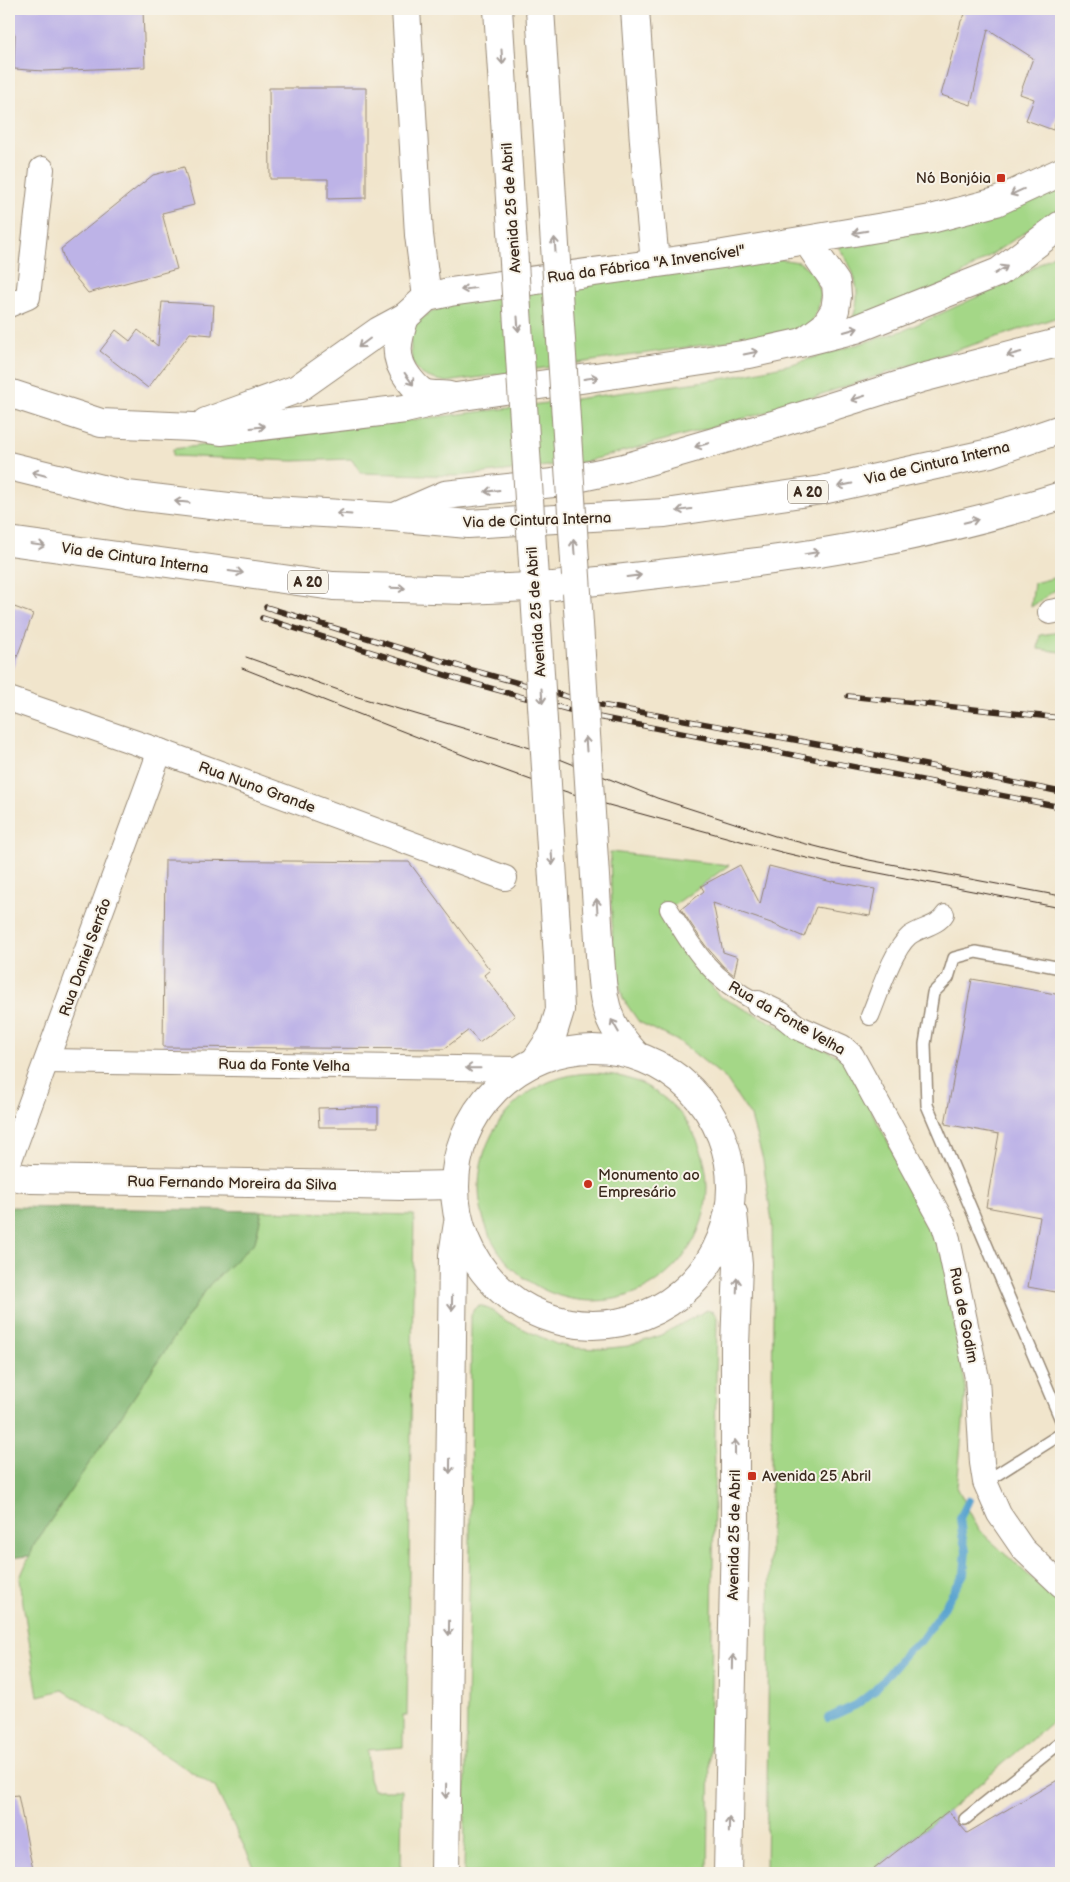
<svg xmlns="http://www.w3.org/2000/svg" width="1070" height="1882" font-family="'Balsamiq Sans',sans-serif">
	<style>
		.green { fill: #a4d787; stroke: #708052 }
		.forest { fill: #83b874; stroke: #5f7149 }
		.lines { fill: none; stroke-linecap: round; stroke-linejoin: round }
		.stream { stroke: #57a2cf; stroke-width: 8 }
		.building { fill: #bdb3e7 }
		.service-casing { stroke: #968875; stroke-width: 14 }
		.pedestrian-casing { stroke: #968875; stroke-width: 20 }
		.minor-casing { stroke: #968875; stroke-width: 26 }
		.tertiary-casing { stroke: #968875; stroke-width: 30 }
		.secondary-casing { stroke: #968875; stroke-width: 30 }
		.motorway-casing { stroke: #968875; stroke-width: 30 }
		.service { stroke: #fff; stroke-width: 11 }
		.pedestrian { stroke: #fff; stroke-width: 18 }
		.minor { stroke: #fff; stroke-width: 24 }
		.tertiary { stroke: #fff; stroke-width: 28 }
		.secondary { stroke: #fff; stroke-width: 28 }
		.motorway { stroke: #fff; stroke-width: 28 }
		.tram { stroke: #3b2a1e; stroke-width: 1 }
		.rail-casing { stroke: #3b2a1e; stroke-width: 5.5 }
		.rail { stroke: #f7f3e8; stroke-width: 4; stroke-dasharray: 11; stroke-linecap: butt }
		.secondary-bridge-casing { stroke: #968875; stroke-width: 30; stroke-linecap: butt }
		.motorway-bridge-casing { stroke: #968875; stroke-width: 30; stroke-linecap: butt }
		.secondary-bridge { stroke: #fff; stroke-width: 28 }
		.motorway-bridge { stroke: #fff; stroke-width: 28 }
		.oneway { stroke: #a79f9a }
		.poi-dot { fill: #c8321e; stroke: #f7f3e8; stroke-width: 2 }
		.labels { text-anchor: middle; stroke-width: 4; stroke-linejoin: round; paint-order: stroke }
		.shield { fill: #f7f3e8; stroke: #73665b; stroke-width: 1 }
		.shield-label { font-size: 14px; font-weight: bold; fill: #3b2a1e }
		.poi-label { font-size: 15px; fill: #3b2a1e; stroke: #f7f3e8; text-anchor: start }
		.street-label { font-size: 15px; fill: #3b2a1e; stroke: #f7f3e8 }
	</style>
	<rect width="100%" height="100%" fill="#f7f3e8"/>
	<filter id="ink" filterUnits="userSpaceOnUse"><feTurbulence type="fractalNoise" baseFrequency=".02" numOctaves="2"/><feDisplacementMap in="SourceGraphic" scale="10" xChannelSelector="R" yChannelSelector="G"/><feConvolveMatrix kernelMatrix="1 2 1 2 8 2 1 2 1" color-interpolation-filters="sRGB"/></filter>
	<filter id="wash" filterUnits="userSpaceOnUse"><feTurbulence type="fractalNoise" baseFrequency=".0096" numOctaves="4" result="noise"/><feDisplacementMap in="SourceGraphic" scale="20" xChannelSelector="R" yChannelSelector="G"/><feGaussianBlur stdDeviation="1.12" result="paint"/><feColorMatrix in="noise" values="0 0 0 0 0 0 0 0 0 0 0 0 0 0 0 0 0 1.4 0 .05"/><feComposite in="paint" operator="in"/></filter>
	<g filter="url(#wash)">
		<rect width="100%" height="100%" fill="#f1e5cc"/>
		<g class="green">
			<path d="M1061 179V208L949 283 852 320C863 293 855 269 838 247Z"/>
			<path d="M1061 250V316L764 413 584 462 459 476 361 473 352 459 293 461 173 456V449L510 408 727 378 792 364 905 330 1016 279Z"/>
			<path d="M778 259 799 262 814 273 821 293 818 309 811 323 793 332 447 382C407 375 412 363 410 328L429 313 459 300Z"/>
			<path d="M1061 576V586L1031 607 1034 583Z"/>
			<path d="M1061 632V652L1038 649 1040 635Z"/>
			<path d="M610 852 729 865 669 909 686 950 719 996 844 1059 942 1244 966 1389 957 1487 979 1530 1061 1605V1714L948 1811 869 1873H766L773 1313 772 1222 763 1160 751 1117 725 1078 680 1042 639 1022 623 999 613 957Z"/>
			<circle cx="593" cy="1187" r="114"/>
			<path d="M262 1211 414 1215 407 1716H403V1747L367 1750 369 1779 373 1790H402L401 1873H257L215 1787 63 1690 38 1696 23 1603 20 1578 34 1545 210 1284 255 1242Z"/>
			<path d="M478 1306H483L494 1312 504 1320 556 1344 575 1348 601 1349 628 1346 659 1336 707 1310 713 1312 717 1317 708 1873H464L470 1544 471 1315 474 1309Z"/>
		</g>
		<path class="forest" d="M9 1207 262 1211 255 1242 210 1284 34 1545 30 1556 9 1558Z"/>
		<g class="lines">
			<path class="stream" d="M828 1718 856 1705 874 1691 909 1649 920 1642 943 1609 964 1574 966 1550 962 1535 960 1518 969 1500"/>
		</g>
		<g id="blocks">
			<g class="building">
				<path d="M9 9H143L145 67 44 71 14 69 15 34 9 33Z"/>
				<path d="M955 9H1061V107L1053 130 1026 120 1034 99 1020 94 1033 58 988 29 971 105 941 95 961 21 965 15Z"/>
				<path d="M269 88H366V198L328 199V179H270Z"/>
				<path d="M184 167 194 205 162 213 177 269 88 293 66 266 61 249 153 175Z"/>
				<path d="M162 302 214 305 212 335 190 333 148 388 100 351 116 330 130 341 138 330 158 346Z"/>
				<path d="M9 605 33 614 11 673 9 672Z"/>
				<path d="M165 860 409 862 490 970 484 975 515 1016 479 1043 469 1030 444 1049 163 1047Z"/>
				<path d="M740 865 760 904 769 866 832 882V881L875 889 870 916 816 907 804 937 771 923 713 903 723 952 738 957 734 975 723 966 705 945 681 909 704 891 701 886Z"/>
				<path d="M972 979 1061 995V1293L1028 1287 1040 1217 986 1207 999 1134 945 1124Z"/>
				<path d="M360 1107H378V1127H319L318 1108Z"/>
				<path d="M1061 1778V1873H869L948 1811 967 1833Z"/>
				<path d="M18 1795 30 1856 34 1873H9V1796Z"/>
			</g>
		</g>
	</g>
	<g filter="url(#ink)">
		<use href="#blocks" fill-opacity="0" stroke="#968875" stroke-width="1"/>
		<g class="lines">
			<defs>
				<g id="service">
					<path d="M1061 968 976 952 954 958 948 978 933 993 925 1044 927 1105 1061 1420"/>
					<path d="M985 1482 1061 1434"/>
					<path d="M965 1819 1061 1742"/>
				</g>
				<g id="pedestrian">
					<path d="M669 909C695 952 711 979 758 1003"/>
					<path d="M870 1016C879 995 892 951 909 936 921 927 937 927 945 914"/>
				</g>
				<g id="minor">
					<path d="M9 305 28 297 42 169"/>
					<path d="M1050 612 1061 610"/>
					<path d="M9 699 160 751 505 878"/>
					<path d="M758 1003 781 1014 797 1027 842 1047 852 1056 943 1223 948 1239 977 1378 982 1463 985 1482 999 1514 1023 1549 1061 1585"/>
					<path d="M47 1061 522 1069"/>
					<path d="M9 1162 160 751"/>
				</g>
				<path id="tertiary" d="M9 1176 31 1179 403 1186 455 1185"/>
				<g id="secondary">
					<path d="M406 9 419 235 427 297"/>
					<path d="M635 9 644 142 655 263"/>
					<path d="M405 317C397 341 392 357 409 379 414 385 419 392 427 394 434 395 443 395 450 396"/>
					<path d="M806 340 825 326 835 310 837 296 836 283 807 241"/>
					<path d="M9 393 101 423 193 427 221 431 405 409 456 397 630 372 749 354 804 342 856 329 999 272 1061 225"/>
					<path d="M206 422 297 389 379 331 405 317 427 297 450 292 723 254 931 219 996 202 1061 172"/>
					<path d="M600 955C602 981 602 1007 616 1030 622 1039 629 1047 636 1055"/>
					<circle cx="593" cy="1187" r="138"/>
					<path d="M536 1060 552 1036 560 1010 558 958"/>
					<path d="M445 1873 452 1338 453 1255 458 1223"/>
					<path d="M728 1873 735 1528V1346L738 1265 733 1213"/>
				</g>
				<g id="motorway">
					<path d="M9 466 127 495 237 508 393 517 468 524 665 513 822 490 990 453 1061 429"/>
					<path d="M397 516 445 495 553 483 624 468 773 425 922 378 1061 342"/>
					<path d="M554 586C664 573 776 563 885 541 944 529 1003 514 1061 496"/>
				</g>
			</defs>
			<use href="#service" class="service-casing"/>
			<use href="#pedestrian" class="pedestrian-casing"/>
			<use href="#minor" class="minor-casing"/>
			<use href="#tertiary" class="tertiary-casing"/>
			<use href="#secondary" class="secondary-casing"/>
			<use href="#motorway" class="motorway-casing"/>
			<use href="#service" class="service"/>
			<use href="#pedestrian" class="pedestrian"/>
			<use href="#minor" class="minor"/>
			<use href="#tertiary" class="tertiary"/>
			<use href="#secondary" class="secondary"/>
			<use href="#motorway" class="motorway"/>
			<g class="tram">
				<path d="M246 657 358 697 537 750 657 798 775 836 869 860 1061 896"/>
				<path d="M242 668 473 759 542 784 605 804 781 852 837 865 1061 908"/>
			</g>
			<defs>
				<g id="rail">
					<path d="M266 607 465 668 590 703 861 752 1061 792"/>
					<path d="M262 618 461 680 588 715 1061 807"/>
					<path d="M848 696 1061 718"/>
				</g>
			</defs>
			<use href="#rail" class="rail-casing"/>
			<use href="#rail" class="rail"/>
			<defs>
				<g id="secondary-bridge">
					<path d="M498 9 558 958"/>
					<path d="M540 9 600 955"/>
				</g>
				<path id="motorway-bridge" d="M9 541 333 586 465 590 551 586"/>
			</defs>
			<use href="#secondary-bridge" class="secondary-bridge-casing"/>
			<use href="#motorway-bridge" class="motorway-bridge-casing"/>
			<use href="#secondary-bridge" class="secondary-bridge"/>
			<use href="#motorway-bridge" class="motorway-bridge"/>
		</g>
		<defs><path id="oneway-shaft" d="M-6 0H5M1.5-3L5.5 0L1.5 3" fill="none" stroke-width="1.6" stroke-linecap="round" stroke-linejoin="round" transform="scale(1.25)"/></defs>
		<g class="oneway">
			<use href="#oneway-shaft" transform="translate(502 57) rotate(86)"/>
			<use href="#oneway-shaft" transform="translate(1017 192) rotate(156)"/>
			<use href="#oneway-shaft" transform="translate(860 232) rotate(170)"/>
			<use href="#oneway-shaft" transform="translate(555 245) rotate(-94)"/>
			<use href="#oneway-shaft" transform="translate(1001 270) rotate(-31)"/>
			<use href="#oneway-shaft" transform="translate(468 289) rotate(172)"/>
			<use href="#oneway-shaft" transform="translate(518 324) rotate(86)"/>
			<use href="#oneway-shaft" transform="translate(851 330) rotate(-16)"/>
			<use href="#oneway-shaft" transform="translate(364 343) rotate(143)"/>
			<use href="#oneway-shaft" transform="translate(751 353) rotate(-11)"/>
			<use href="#oneway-shaft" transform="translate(1014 354) rotate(165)"/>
			<use href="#oneway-shaft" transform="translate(591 378) rotate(-8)"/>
			<use href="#oneway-shaft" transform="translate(409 379) rotate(54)"/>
			<use href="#oneway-shaft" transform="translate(858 398) rotate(162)"/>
			<use href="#oneway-shaft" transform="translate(258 427) rotate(-7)"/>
			<use href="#oneway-shaft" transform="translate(702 445) rotate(164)"/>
			<use href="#oneway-shaft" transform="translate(39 474) rotate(-165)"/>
			<use href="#oneway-shaft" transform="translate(845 485) rotate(168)"/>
			<use href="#oneway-shaft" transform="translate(492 491) rotate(173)"/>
			<use href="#oneway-shaft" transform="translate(182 502) rotate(-174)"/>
			<use href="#oneway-shaft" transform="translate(684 510) rotate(172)"/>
			<use href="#oneway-shaft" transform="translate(344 514) rotate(-176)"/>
			<use href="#oneway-shaft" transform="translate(971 521) rotate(-13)"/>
			<use href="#oneway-shaft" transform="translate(38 545) rotate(8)"/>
			<use href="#oneway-shaft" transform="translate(574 547) rotate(-94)"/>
			<use href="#oneway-shaft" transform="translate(812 553) rotate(-9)"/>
			<use href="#oneway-shaft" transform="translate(236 572) rotate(8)"/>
			<use href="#oneway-shaft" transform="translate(634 576) rotate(-7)"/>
			<use href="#oneway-shaft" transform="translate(398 588) rotate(2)"/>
			<use href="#oneway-shaft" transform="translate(542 696) rotate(86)"/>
			<use href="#oneway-shaft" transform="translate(586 744) rotate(-94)"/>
			<use href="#oneway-shaft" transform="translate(552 858) rotate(86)"/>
			<use href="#oneway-shaft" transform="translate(597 906) rotate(-94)"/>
			<use href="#oneway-shaft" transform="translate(615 1026) rotate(-120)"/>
			<use href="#oneway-shaft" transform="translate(473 1068) rotate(-179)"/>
			<use href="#oneway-shaft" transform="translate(737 1285) rotate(-88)"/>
			<use href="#oneway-shaft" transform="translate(452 1303) rotate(91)"/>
			<use href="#oneway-shaft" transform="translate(735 1447) rotate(-90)"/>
			<use href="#oneway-shaft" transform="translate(450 1466) rotate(91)"/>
			<use href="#oneway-shaft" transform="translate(449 1628) rotate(91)"/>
			<use href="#oneway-shaft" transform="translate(733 1662) rotate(-89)"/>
			<use href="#oneway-shaft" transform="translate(446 1791) rotate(91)"/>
			<use href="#oneway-shaft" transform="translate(729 1825) rotate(-89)"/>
		</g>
	</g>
	<g class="poi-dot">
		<rect x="996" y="173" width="10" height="10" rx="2.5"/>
		<circle cx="588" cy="1184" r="5"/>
		<rect x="747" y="1471" width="10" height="10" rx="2.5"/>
	</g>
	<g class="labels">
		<g class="shield">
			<rect x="788" y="480.5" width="40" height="23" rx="4"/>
			<rect x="288" y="570.5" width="40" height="23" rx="4"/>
		</g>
		<g class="shield-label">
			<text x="808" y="497">A 20</text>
			<text x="308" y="587">A 20</text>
		</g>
		<g class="poi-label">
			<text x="991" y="183" text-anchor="end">Nó Bonjóia</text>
			<text x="598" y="1180">Monumento ao<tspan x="598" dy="17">Empresário</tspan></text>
			<text x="762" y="1481">Avenida 25 Abril</text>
		</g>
		<g class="street-label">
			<text transform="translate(511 208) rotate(-94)" y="5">Avenida 25 de Abril</text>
			<text transform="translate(646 264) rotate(-8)" y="5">Rua da Fábrica "A Invencível"</text>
			<text transform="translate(937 463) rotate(-13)" y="5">Via de Cintura Interna</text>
			<text transform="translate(537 520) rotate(-2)" y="5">Via de Cintura Interna</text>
			<text transform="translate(135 558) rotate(8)" y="5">Via de Cintura Interna</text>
			<text transform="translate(536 612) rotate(-94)" y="5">Avenida 25 de Abril</text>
			<text transform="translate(257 787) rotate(20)" y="5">Rua Nuno Grande</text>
			<text transform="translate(85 957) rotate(-70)" y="5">Rua Daniel Serrão</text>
			<text transform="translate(787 1018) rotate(30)" y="5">Rua da Fonte Velha</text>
			<text transform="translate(284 1065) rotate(1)" y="5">Rua da Fonte Velha</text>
			<text transform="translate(232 1183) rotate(1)" y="5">Rua Fernando Moreira da Silva</text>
			<text transform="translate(964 1315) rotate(79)" y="5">Rua de Godim</text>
			<text transform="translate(734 1535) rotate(-89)" y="5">Avenida 25 de Abril</text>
		</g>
	</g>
	<rect width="1070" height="1882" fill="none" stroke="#f7f3e8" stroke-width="30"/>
</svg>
